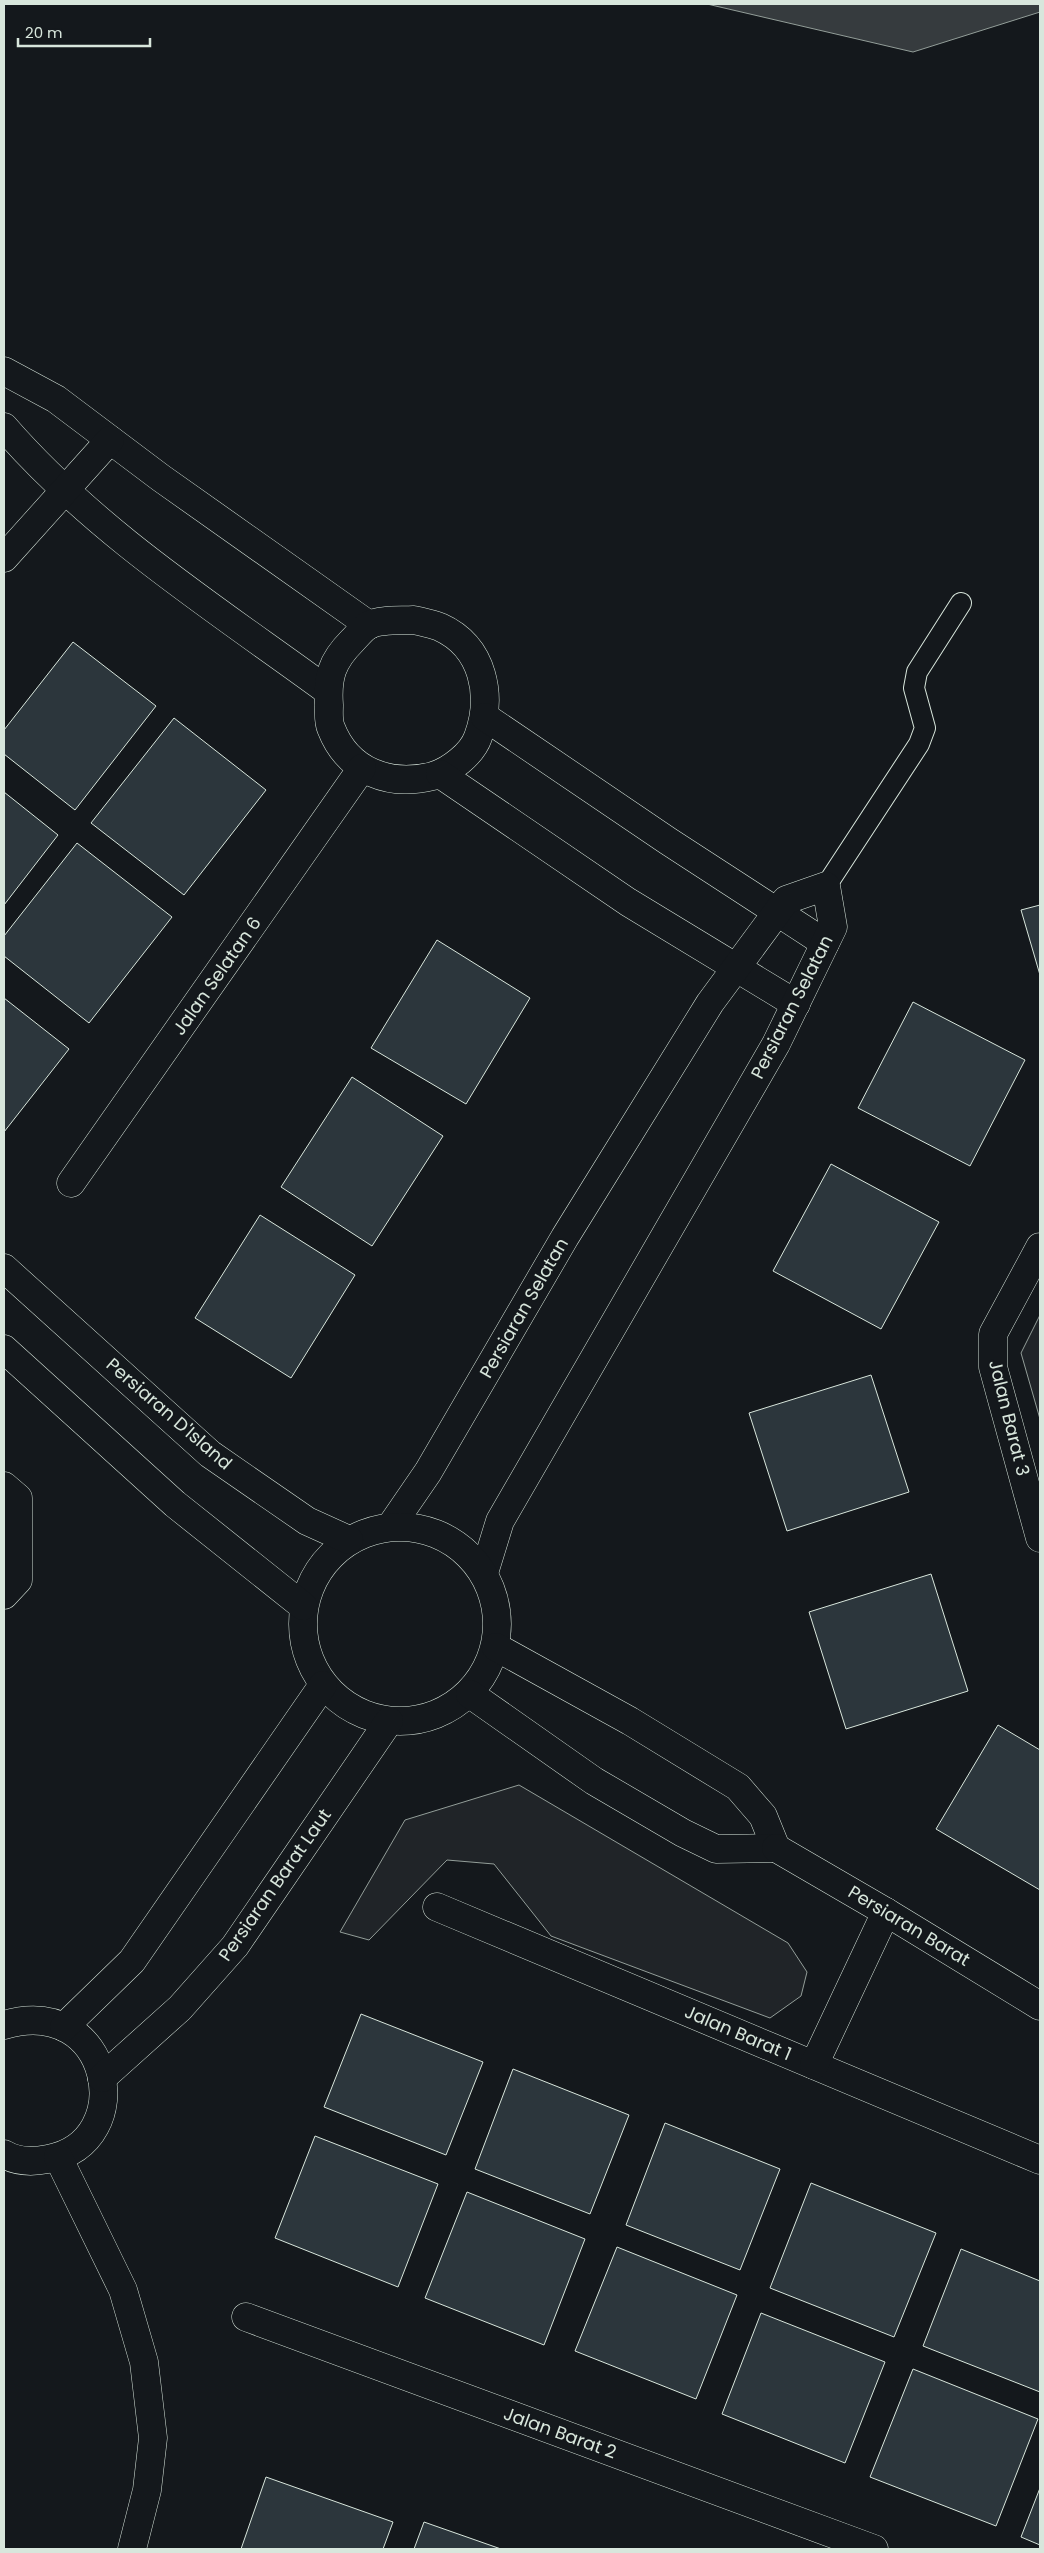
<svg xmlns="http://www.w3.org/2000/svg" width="1044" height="2553" font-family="Poppins,sans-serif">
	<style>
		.green { fill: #202428; stroke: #939e99 }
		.water { fill: #363b3e; stroke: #939e99 }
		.building { fill: #2c363c; stroke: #d8e6dc }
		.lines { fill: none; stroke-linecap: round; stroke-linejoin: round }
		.service-casing { stroke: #d8e6dc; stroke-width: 22 }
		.minor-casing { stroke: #d8e6dc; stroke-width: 29 }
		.tertiary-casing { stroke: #d8e6dc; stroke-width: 29 }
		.service { stroke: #14181c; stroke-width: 20 }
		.minor { stroke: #14181c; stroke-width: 28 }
		.tertiary { stroke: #14181c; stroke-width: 28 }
		.labels { text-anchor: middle; stroke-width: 4; stroke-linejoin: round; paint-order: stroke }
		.street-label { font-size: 18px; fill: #d8e6dc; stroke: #14181c }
	</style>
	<rect width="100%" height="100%" fill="#14181c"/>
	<g class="green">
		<path d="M1040 1315V1419L1021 1353Z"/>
		<path d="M519 1785 788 1943 807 1972 801 1996 770 2018 551 1936 494 1864 447 1860 369 1940 340 1932 405 1820Z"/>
	</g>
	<path class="water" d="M707 4H1040V12L913 52Z"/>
	<g class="building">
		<path d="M73 642 156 706 75 810 4 754V730Z"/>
		<path d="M174 718 266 790 184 895 91 823Z"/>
		<path d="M4 792 58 835 4 905Z"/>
		<path d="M77 843 172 917 89 1023 4 956V936Z"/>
		<path d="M1040 905V975L1021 910Z"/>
		<path d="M437 940 530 998 466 1104 371 1048Z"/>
		<path d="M4 998 69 1049 4 1132Z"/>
		<path d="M913 1002 1025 1060 970 1166 858 1108Z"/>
		<path d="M352 1077 443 1136 372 1246 281 1187Z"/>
		<path d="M831 1164 939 1222 881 1329 773 1271Z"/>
		<path d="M260 1215 355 1275 291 1378 195 1318Z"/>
		<path d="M871 1375 909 1492 787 1531 749 1413Z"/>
		<path d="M931 1574 968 1691 846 1729 809 1612Z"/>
		<path d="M998 1725 1040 1750V1890L936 1829Z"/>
		<path d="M361 2014 483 2062 446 2155 324 2107Z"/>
		<path d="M513 2069 629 2115 590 2214 475 2169Z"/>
		<path d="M665 2123 780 2169 740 2270 626 2225Z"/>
		<path d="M315 2136 438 2184 398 2287 275 2238Z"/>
		<path d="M811 2183 936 2233 894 2337 770 2288Z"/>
		<path d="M467 2192 585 2239 544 2345 425 2298Z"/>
		<path d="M617 2247 737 2295 696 2399 575 2351Z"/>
		<path d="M961 2249 1040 2281V2392L923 2346Z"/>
		<path d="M761 2313 885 2362 845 2463 722 2414Z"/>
		<path d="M913 2369 1038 2419 996 2526 870 2477Z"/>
		<path d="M266 2477 393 2522 383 2549H241Z"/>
		<path d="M1040 2488V2545L1021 2537Z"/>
		<path d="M424 2522 501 2549H414Z"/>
	</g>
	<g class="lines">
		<defs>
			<path id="service" d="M826 886 919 744 925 728 914 688 917 672 961 603"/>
			<g id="minor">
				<path d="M4 371 56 399 161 478 369 625"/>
				<path d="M4 427C95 532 216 609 328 691"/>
				<path d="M4 558 110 440"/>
				<path d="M414 620C422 622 432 624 440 627 484 647 493 696 478 737 472 754 450 771 433 776 390 787 348 772 331 728 328 721 329 712 329 705 327 677 332 661 352 641 357 636 363 628 369 625 381 619 401 621 414 620Z"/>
				<path d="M485 717 668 841 825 943"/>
				<path d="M440 774 628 902 796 1004"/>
				<path d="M71 1183 362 768"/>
				<path d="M1040 1247 993 1334V1367L1040 1538"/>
				<path d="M4 1486 18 1498V1580L4 1595"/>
				<path d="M391 1526 428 1472 565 1237 710 1003 786 900 826 886 833 927 776 1044 500 1521 484 1573"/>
				<circle cx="400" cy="1624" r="97"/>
				<path d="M496 1647 630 1721 738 1787 763 1816 776 1848"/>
				<path d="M470 1694 594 1781 683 1833 716 1849 776 1848"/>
				<path d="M776 1848 886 1912 1040 2006"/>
				<path d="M437 1907 1040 2160"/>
				<path d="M4 2025C112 1993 140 2142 48 2159 33 2162 17 2162 4 2154"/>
				<path d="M64 2027 132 1961 323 1685"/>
				<path d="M814 2065 886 1912"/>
				<path d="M102 2078 180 2008 235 1946 389 1721"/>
				<path d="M58 2157 123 2290 144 2362 153 2438 147 2490 132 2549"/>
				<path d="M246 2317 874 2549"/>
			</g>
			<g id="tertiary">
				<path d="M4 1268 210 1454 307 1521 349 1540"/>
				<path d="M4 1349 175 1504 303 1606"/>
			</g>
		</defs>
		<use href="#service" class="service-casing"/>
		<use href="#minor" class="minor-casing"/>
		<use href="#tertiary" class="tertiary-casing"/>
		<use href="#service" class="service"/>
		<use href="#minor" class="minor"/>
		<use href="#tertiary" class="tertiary"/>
	</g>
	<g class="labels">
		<g class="street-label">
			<text transform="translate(217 976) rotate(-55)" y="6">Jalan Selatan 6</text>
			<text transform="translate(792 1007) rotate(-63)" y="6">Persiaran Selatan</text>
			<text transform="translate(524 1308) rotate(-60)" y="6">Persiaran Selatan</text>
			<text transform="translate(169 1414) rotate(41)" y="6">Persiaran D'Island</text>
			<text transform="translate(1009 1418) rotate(76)" y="6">Jalan Barat 3</text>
			<text transform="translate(275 1885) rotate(-55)" y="6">Persiaran Barat Laut</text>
			<text transform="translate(909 1926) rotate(31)" y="6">Persiaran Barat</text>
			<text transform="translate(738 2033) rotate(23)" y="6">Jalan Barat 1</text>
			<text transform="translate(560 2433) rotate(20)" y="6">Jalan Barat 2</text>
		</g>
	</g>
	<rect width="1044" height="2553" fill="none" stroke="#d8e6dc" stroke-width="10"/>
	<path d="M18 38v8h132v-8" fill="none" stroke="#d8e6dc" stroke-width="2.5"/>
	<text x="25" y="38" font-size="15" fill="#d8e6dc" stroke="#14181c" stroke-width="4" paint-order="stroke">20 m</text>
</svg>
